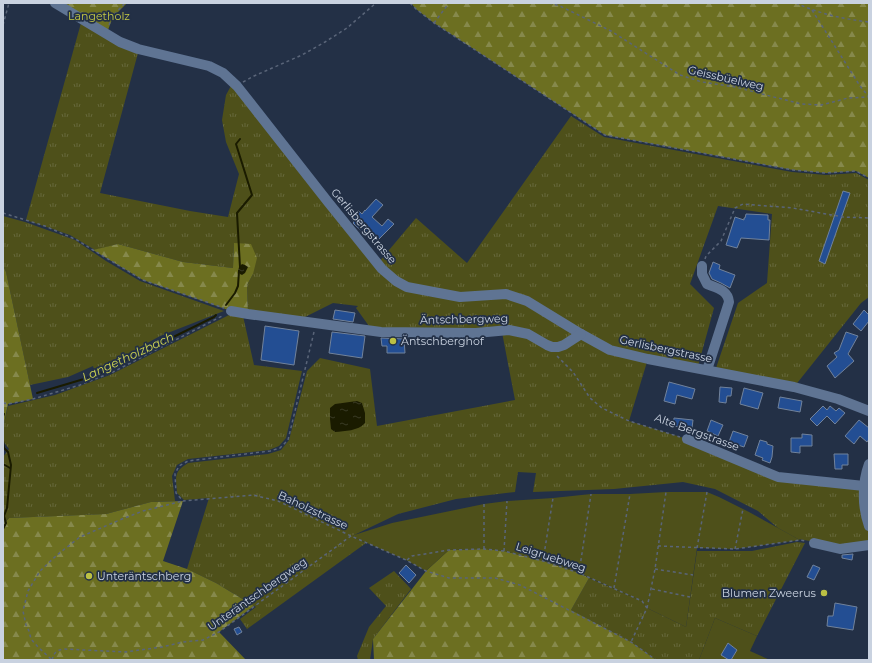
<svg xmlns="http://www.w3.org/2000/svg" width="872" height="663" font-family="Montserrat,sans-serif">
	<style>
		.grass { fill: url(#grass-tufts) }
		.forest { fill: url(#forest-firs) }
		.wetland { fill: url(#wetland-marsh) }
		.garden { fill: #4e501a }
		.water { fill: url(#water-ripples) }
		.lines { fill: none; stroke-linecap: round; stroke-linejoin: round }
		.stream { stroke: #1a1b00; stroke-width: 2 }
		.building { fill: #234e93; stroke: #71829b }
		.path { stroke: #5a6579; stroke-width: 1.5; stroke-dasharray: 3 3; stroke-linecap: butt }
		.minor { stroke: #5f7493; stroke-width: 10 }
		.poi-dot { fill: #bbc044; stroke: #233046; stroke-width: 1.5 }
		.labels { text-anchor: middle; stroke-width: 3.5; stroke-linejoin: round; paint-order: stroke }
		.park-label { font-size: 11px; fill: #c5ca44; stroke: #233046 }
		.street-label { font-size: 11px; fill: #c9d2e0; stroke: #233046 }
		.poi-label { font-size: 11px; fill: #c9d2e0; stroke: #233046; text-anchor: start }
		.water-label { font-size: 12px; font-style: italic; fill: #d0d551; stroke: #233046 }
	</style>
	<defs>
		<pattern id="grass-tufts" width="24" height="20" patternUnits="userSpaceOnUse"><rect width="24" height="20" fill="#4e501a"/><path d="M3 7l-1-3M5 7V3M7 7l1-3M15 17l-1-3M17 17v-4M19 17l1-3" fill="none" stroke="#66683b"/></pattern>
		<pattern id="forest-firs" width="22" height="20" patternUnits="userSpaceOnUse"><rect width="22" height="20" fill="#6c6f21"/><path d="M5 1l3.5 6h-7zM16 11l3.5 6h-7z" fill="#86894c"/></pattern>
		<pattern id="wetland-marsh" width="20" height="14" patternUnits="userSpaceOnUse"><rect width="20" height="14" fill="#4e501a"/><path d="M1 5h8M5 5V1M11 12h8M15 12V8" fill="none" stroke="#66683b"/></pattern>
		<pattern id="water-ripples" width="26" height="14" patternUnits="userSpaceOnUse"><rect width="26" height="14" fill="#1a1b00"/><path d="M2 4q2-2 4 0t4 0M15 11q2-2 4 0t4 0" fill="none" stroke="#3a3b25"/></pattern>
	</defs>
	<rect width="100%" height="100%" fill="#233046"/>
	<g class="grass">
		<path d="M81 23 138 53 100 193 190 211 228 217 239 174 226 142 222 120 226 95 232 84 406 290 506 298 526 304 569 330 647 362 629 421 687 439 778 477 864 486 863 523 869 533V543L840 546 798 539 778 528 758 511 715 489 683 482 614 489 533 492 536 473 518 472 515 492 456 499 398 514 352 536 366 543 247 629 240 619 256 607 216 583 187 569 209 498 184 500 177 493C176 477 173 472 188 463L268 454 281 450 289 440 307 371 320 358 370 369 377 426 515 400 501 327 476 330 382 328 369 326 356 308 358 306 333 303 299 320 248 313 247 285 253 274 234 243 233 268 183 262 118 244 95 250 70 235 26 220Z"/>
		<path d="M571 116 604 137 792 172 826 175 856 173 869 180V297L861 303 794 387 715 371 738 303 767 283 772 214 718 206 690 284 714 308 698 366 612 348 529 299 460 295 408 285 379 262 416 218 467 263Z"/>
		<path d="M3 216 25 222 75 240 106 261 140 281 224 311 160 336 95 372 93 366 68 377 30 385 6 272 3 266Z"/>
		<path d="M231 314 243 316 254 365 302 371 286 438 279 446 269 450 188 459 177 465 172 476 175 501 151 502 106 514 9 518V449L3 441V428L8 406 55 395 110 375Z"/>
		<path d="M797 542 805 543 757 636 715 618 699 660H656L631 642 571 610 589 578 642 601 647 608 686 627 697 551H752Z"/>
		<path d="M394 571 411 589 373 639 370 660H358L357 656 369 627 386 606 369 588Z"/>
	</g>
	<g class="forest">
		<path d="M56 3H127L113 17 106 35Z"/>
		<path d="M411 3H869V178L856 171 826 173 793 170 605 135 434 23 416 9Z"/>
		<path d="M234 243 251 244 257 258 253 274 247 285 248 314 231 311 143 280 93 250 118 244 183 262 233 268Z"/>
		<path d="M3 266 6 272 33 399 8 404 3 428Z"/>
		<path d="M183 501 163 561 187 569 216 583 254 606 219 632 246 660H3V524L9 518 106 514 151 502Z"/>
		<path d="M484 549 504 551 543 561 579 573 589 578 571 610 631 642 656 660H374L373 639 426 571 449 550Z"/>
	</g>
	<path class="wetland" d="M9 449V518L3 524V457Z"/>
	<g class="garden">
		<path d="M666 492H707L719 497 749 512 800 540 735 549 697 548 686 627 647 608 642 601 579 573 543 561 504 551 484 549 449 550 426 571 406 560 351 536 392 523 484 504 507 501 553 498 591 494H630Z"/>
		<path d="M715 618 757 636 750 651 770 660H699Z"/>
	</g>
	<g class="water">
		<path d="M242 264 245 265 248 267 245 273 242 275 240 274 238 271 239 267Z"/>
		<path d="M357 401 362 403 365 413V423C358 431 345 431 335 432L331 429 330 419V408L335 404Z"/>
	</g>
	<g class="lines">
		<g class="stream">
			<path d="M240 267 237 213 252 195 236 144 240 139"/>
			<path d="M226 305 235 293 238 286 239 271"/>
			<path d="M37 393 94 376 214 317 216 315"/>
			<path d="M3 416 4 414"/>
			<path d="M3 440 4 448 8 452 11 465 7 508 4 516 6 523 3 529"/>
			<path d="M3 464 10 468"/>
		</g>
	</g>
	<g class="building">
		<path d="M843 191 850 193 825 264 819 261Z"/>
		<path d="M376 199 383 205 372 217 382 226 388 219 394 224 375 243 354 224 353 223 354 222 351 218 358 210 362 214 365 210V211Z"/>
		<path d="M746 214 768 215V220H770L769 240 741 238 737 248 726 245 735 217 744 220V218H745Z"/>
		<path d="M713 262 720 265 719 269 735 275 730 288 721 283 712 279 709 273Z"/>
		<path d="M335 310 355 313 353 322 333 319Z"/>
		<path d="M864 310 869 315V321L861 331 853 324Z"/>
		<path d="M265 326 299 331 294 365 261 360Z"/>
		<path d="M332 332 365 336 362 358 329 353Z"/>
		<path d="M846 332 858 336 848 354 854 361 835 378 827 366 837 357 834 353 839 350Z"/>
		<path d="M381 338 404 339 405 353H387V346H382Z"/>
		<path d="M669 382 695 389 692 399 677 395 675 404 664 401Z"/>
		<path d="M720 387 732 388 731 396H727L726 403 719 402Z"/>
		<path d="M744 388 763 393 758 409 740 404Z"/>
		<path d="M780 397 802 401 800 412 778 408Z"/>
		<path d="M823 406 827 410 830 406 836 411 839 408 845 413 835 424 827 416 817 426 810 419Z"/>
		<path d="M674 418 693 420 692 428 673 426Z"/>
		<path d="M711 420 723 425 718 436 707 431Z"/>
		<path d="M859 420 869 428V439L867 442 860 436 854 444 845 436Z"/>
		<path d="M733 431 748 436 744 447 729 442Z"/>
		<path d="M802 434 812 435V446H800V453L791 452V438H802Z"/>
		<path d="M760 440 767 442V444L773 446 772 457 770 463 762 460 763 458 755 455Z"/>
		<path d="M834 454H848V465H842V469H835Z"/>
		<path d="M853 554 852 560 842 558V555Z"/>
		<path d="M406 565 416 575 409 583 399 573Z"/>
		<path d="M813 565 820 568 814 580 807 577Z"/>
		<path d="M835 603 857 607 853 630 827 626 828 616H833Z"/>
		<path d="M239 627 242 632 237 635 234 629Z"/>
		<path d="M728 643 737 650 731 660H729L721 655Z"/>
	</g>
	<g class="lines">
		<g class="path">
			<path d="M410 3 416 9 434 23 605 135 793 170 826 173 856 171 869 178"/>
			<path d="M549 3 560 6 611 31 680 75 702 82 735 87 801 104 821 105 848 98 869 97"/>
			<path d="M796 3C820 14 843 19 869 22"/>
			<path d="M812 10 860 86 869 97"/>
			<path d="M434 23 449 3"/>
			<path d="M3 25 9 3"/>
			<path d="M109 25 112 17 124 4"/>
			<path d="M243 82 254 76 302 55 325 42 347 28 376 3"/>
			<path d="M3 213 45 226 77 240 93 250 143 280 224 308"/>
			<path d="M705 259 706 256 721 241 735 208 743 204 793 208 843 217 869 218"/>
			<path d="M314 332 288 440 280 448 270 451 188 461 179 466 175 474 176 493 183 501 253 495 278 501 351 536 406 560 426 571 449 578H495L520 585 631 642 656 660"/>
			<path d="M557 356 573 372 590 398 602 408 629 421 680 437"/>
			<path d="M3 403 8 404 33 399 80 385 113 372 224 315"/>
			<path d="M484 504V549"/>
			<path d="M658 546 735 549 800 540 805 541"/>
			<path d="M697 548 707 492"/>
			<path d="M735 549 743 509"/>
			<path d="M504 551 507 501"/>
			<path d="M407 560 412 556 449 550 484 549 504 551 543 561 579 573 642 601 647 608 631 642"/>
			<path d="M543 561 553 498"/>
			<path d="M655 569 693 575"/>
			<path d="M579 573 591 494"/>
			<path d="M614 588 630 494"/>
			<path d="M652 589 690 597"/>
			<path d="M647 608 655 569 666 492"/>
			<path d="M51 659 38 647 31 639 29 631 26 625 23 611 28 591 40 571 57 555 80 537 122 519 143 511 183 501"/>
			<path d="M52 660C54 652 57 650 64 649L125 652 162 647 183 642 203 640 219 632 351 536"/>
		</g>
		<g class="minor">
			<path d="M55 3 120 42 138 49 209 66 223 73 237 86 328 202 382 269 396 281 407 287 460 297 506 294 527 301 581 334 610 350 648 359 794 387 838 399 869 411"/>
			<path d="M702 266V274L707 284C717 288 728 290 729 302L707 370"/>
			<path d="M231 311 248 314 381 332 476 333 509 330 528 334 547 345 552 347H558L564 345 581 334"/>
			<path d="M687 439 778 477 864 486"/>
			<path d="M869 464C862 483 862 506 869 526"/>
			<path d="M814 543 840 549 869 545"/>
		</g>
	</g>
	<g class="poi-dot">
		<circle cx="393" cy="341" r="4"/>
		<circle cx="89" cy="576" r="4"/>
		<circle cx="824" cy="593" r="4"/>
	</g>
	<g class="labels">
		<g class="park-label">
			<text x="99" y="20">Langetholz</text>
		</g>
		<g class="street-label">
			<text transform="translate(726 78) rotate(13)" y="4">Geissbüelweg</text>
			<text transform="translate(364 226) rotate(50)" y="4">Gerlisbergstrasse</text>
			<text transform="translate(464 319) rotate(-1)" y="4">Äntschbergweg</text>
			<text transform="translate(666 349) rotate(12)" y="4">Gerlisbergstrasse</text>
			<text transform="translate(697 432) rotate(20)" y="4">Alte Bergstrasse</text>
			<text transform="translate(313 510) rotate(25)" y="4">Baholzstrasse</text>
			<text transform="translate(551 557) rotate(18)" y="4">Leigruebweg</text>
			<text transform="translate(257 594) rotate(-35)" y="4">Unteräntschbergweg</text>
		</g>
		<g class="poi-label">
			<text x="401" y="345">Äntschberghof</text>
			<text x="97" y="580">Unteräntschberg</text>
			<text x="816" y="597" text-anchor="end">Blumen Zweerus</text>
		</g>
		<g class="water-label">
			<text transform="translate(128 357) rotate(-25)" y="4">Langetholzbach</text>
		</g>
	</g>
	<rect width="872" height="663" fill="none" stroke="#c9d2e0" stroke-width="8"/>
</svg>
